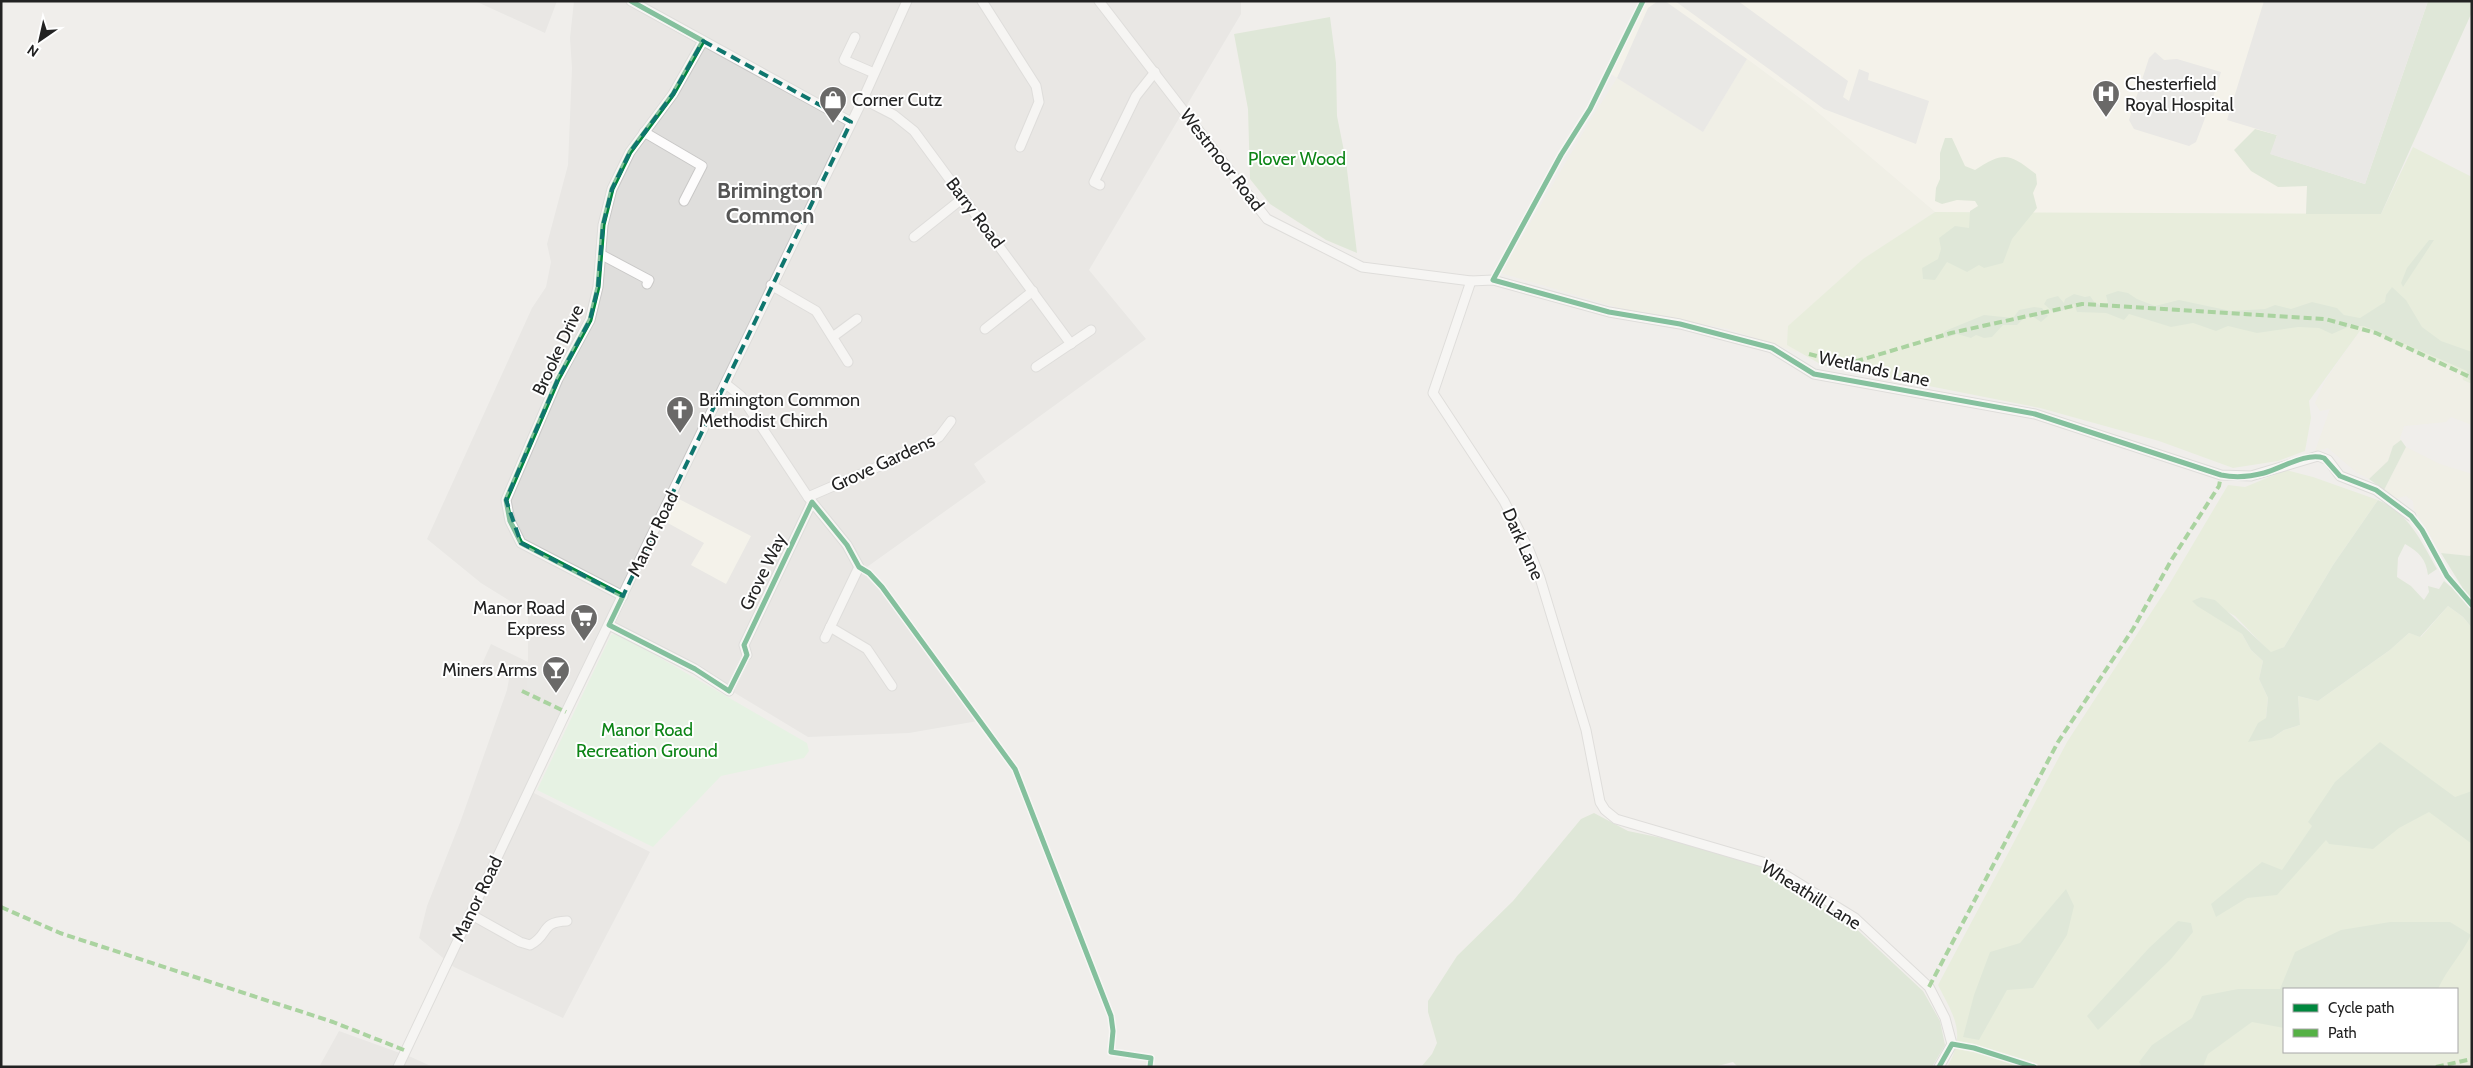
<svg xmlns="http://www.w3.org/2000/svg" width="2473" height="1068" font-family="Cabin,sans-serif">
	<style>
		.residential { fill: #dfdedc }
		.education { fill: #f8f7e8 }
		.farmland { fill: #efefdf }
		.grass { fill: #ddeccb; fill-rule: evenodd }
		.forest { fill: #cbdec1 }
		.park { fill: #daf5da }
		.parking { fill: #e0dfde }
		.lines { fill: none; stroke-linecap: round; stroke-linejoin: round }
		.minor-casing { stroke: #c9c8c7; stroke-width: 11 }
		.minor { stroke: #fdfcfc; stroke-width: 9 }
		.quiet { stroke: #55b145; stroke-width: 4; stroke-dasharray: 8 4; stroke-linecap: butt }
		.cycleway-casing { stroke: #fff; stroke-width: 8 }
		.cycleway { stroke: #00873e; stroke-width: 5 }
		.marked { fill: none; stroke: #0f766e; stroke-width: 4; stroke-dasharray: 10 6; stroke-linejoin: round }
		.labels { text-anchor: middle; stroke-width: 4; stroke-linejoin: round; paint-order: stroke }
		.poi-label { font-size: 18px; fill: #222; stroke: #fff; text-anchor: start }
		.park-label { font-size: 18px; fill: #0c8416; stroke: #fff }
		.street-label { font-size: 18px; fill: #222; stroke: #fff }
		.district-label { font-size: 22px; font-weight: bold; fill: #555; stroke: #fff }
	</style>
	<rect width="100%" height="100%" fill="#f0eeeb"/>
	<g class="residential">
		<path d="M475 1H557L545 33Z"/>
		<path d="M574 1H1241V14L1089 270 1146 339 974 464 986 482 867 567 978 721 909 733 808 737 695 669 613 629 532 792 650 852 563 1018 454 967 419 938 427 906 461 820 507 690 509 679 482 664 491 644 528 662V612L481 583 427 539 532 308 546 287 551 262 547 244 568 165 572 68 570 38Z"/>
		<path d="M339 1031 411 1057 433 1067H319Z"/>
	</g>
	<g class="education">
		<path d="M1647 1H2428L2365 184 2307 186 2306 214H2032L1935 212 1809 105 1747 59 1703 132 1605 70Z"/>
		<path d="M677 498 751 536 726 584 691 565 704 543 666 522Z"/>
	</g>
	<g class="farmland">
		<path d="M1747 59 1809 105 1935 212 1897 237 1808 329 1796 352 1729 329 1626 310 1501 273 1590 121 1617 78 1703 132Z"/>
		<path d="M2362 328 2462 373 2463 380 2472 384V425L2451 417 2446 422 2404 426 2400 438 2401 440 2393 446 2388 461 2369 479 2356 472 2328 448 2315 451 2330 409 2320 411 2315 403 2325 381Z"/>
		<path d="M2406 447 2440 464 2472 474V553L2470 556 2441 553 2414 509 2413 501 2406 496 2394 499 2384 490Z"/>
	</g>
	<g class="grass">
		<path d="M2413 147 2472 177V384L2463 380 2462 373 2362 328 2309 401 2311 418 2305 451 2278 461 2233 468 2159 441 2040 408 1822 365 1787 345 1788 326 1863 259 1935 212 2381 214Z"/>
		<path d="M2286 470 2313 477 2378 500 2333 565 2284 647 2271 653 2235 616 2201 597 2193 601 2242 634 2251 650 2263 661 2259 679 2268 698 2266 718 2272 738 2284 730 2300 725 2298 696 2318 701 2390 650 2409 633 2421 637 2448 606 2463 617 2472 628V1067H1947C1967 1033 1954 1017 1938 985L2067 742 2167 588 2228 485 2245 487ZM2284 989H2457V1052H2284Z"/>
	</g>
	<g class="forest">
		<path d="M2428 1H2472V12L2381 214H2306L2307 186 2278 187 2251 171 2234 150 2255 129 2277 135 2271 154 2365 184Z"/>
		<path d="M1330 17 1336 63 1337 116 1346 161 1357 253 1326 240 1270 204 1250 179 1248 109 1234 34Z"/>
		<path d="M1945 138H1952L1965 166 1975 170C2004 151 2009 153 2036 174L2037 184 2033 193 2037 208 2012 239 2003 263 1984 268 1979 265 1967 272 1947 262 1935 280 1923 279 1922 268 1938 259 1941 249 1939 238 1955 226 1969 228 1970 211 1978 206 1975 201 1957 200 1942 204 1935 201 1936 188 1940 179V153Z"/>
		<path d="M2429 240H2434L2403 287 2401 283 2407 268Z"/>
		<path d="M2392 287 2406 300 2422 327 2441 341 2472 352V381L2468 379 2467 371 2364 326H2350L2332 334 2319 328 2298 327 2257 333 2228 326 2216 331 2193 323 2171 327 2129 314 2124 320 2106 313 2077 312 2074 304 2062 311 2054 313 2044 304 2047 299 2058 296 2064 303 2065 299 2074 294 2085 297 2090 296 2095 303 2103 306 2108 303 2106 295 2118 291 2128 293 2137 299 2155 306 2179 300 2231 311 2265 309 2275 305 2291 309 2312 302 2337 308 2344 315 2360 318 2385 302 2386 295Z"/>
		<path d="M2034 307 2042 308 2048 316 2041 322 2032 316 2024 318 2017 325H2003L1992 337 1984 338 1976 335 1971 338 1957 334 1946 338 1943 334 1945 331 1984 315 2013 318 2019 310Z"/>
		<path d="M2401 440 2406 447 2384 490 2369 479 2388 461 2393 446Z"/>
		<path d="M2378 500C2409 513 2421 541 2437 569L2428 575C2426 559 2419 552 2405 544L2398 558 2397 577 2411 586 2424 600 2429 592 2428 586 2439 589 2444 581 2451 587H2462L2441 553 2470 556 2472 553V628L2463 617 2448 606 2420 637 2409 633 2390 650 2318 701 2298 696 2300 725 2284 730 2272 738 2248 742 2258 723 2266 718 2268 698 2259 679 2263 661 2251 650 2242 634 2197 606 2192 601 2201 597 2215 600 2271 652 2284 647 2333 565Z"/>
		<path d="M2380 742 2455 797 2472 791V844L2429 812 2399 828 2373 849 2329 844 2326 840 2277 895 2247 898 2216 917 2211 904 2262 862 2282 870 2312 826 2308 822 2335 782Z"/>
		<path d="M1594 813 1628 831 1667 839 1763 867 1850 923 1923 991 1940 1021 1945 1045 1932 1067H1738L1733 1062 1714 1067H1421L1432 1054 1437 1043 1428 1012V1001L1457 956 1513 901 1581 819Z"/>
		<path d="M2066 889 2074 906 2067 935 2033 988 2007 990 1979 1040 1963 1037 1974 995 1990 952 2020 943Z"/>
		<path d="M2178 921 2191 923 2193 932 2171 959 2098 1030 2087 1016 2149 948Z"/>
		<path d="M2390 922H2450L2471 935C2462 954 2447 969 2438 989H2284V1028L2252 1022 2208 1054 2203 1067H2142L2139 1062 2152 1045 2192 1018 2202 996 2238 989H2280L2295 952 2341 930Z"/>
	</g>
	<path class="park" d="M617 633 807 743 809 751 804 758 721 776 653 847 537 790 611 635Z"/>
	<g class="parking">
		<path d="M1658 1H1665L1747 59 1703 132 1617 78 1648 8Z"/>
		<path d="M1675 1H1738L1848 81 1843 97 1849 101 1859 69 1869 73 1868 80 1929 101 1916 144 1824 109Z"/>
		<path d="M2264 1H2428L2365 184 2270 154 2277 135 2227 120Z"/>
		<path d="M2155 52 2164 60 2177 59 2221 72 2218 82 2215 79 2209 81 2216 89 2196 142 2189 146 2134 129 2129 120 2149 58Z"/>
		<path d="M543 666 575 681 571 689 547 676 538 694 527 688V674L533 678 536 669 540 671Z"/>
	</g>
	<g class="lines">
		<defs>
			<g id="minor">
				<path d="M631 1 851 122"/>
				<path d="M982 1 1036 86 1039 102 1020 147"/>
				<path d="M1099 1 1267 219 1362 267 1471 281 1493 280 1609 312 1680 324 1772 348 1814 374 2035 414 2221 475 2251 476 2318 456 2328 460 2340 476 2376 490 2411 516"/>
				<path d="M855 37 844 60 874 73"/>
				<path d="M863 99 894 115 914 131 1071 344"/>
				<path d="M644 132 702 166 684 201"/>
				<path d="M1100 185 1094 182 1136 96 1155 72"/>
				<path d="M914 237 963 198"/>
				<path d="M602 255 649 280 647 284"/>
				<path d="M1471 281 1433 393 1504 501 1529 550 1540 578 1586 730 1600 802 1605 810 1616 819 1766 863 1855 918 1929 987 1945 1018 1952 1044 1939 1067"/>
				<path d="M771 285 816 311 848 362"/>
				<path d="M985 329 1033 291"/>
				<path d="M834 336 857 319"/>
				<path d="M1036 367 1091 330"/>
				<path d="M726 384 741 396 808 497 847 545 859 567 825 638"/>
				<path d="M808 497 921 448 939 437 951 421"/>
				<path d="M623 596 521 543 510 521 506 500 558 379 590 320 598 287 603 225 612 189 630 152 673 94 703 41"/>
				<path d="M609 625 695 669 729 691"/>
				<path d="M830 627 867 649 892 686"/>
				<path d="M747 655 744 645 812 502"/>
				<path d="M470 914 520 942 530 945C550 935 539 922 567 921"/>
				<path d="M398 1067 566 712 863 99 907 1"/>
			</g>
		</defs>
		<use href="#minor" class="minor-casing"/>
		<use href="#minor" class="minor"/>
		<g class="quiet">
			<path d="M1809 354 1847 364 1951 333 2082 304 2325 319 2376 333 2472 378"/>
			<path d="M522 691 566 712"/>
			<path d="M1 907 60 933 333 1022 404 1050"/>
			<path d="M1929 987 2058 742 2133 629 2172 559 2219 486 2221 475"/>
			<path d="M2436 1067 2472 1059"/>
		</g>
		<defs>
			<g id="cycleway">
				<path d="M631 1 703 41 673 94 630 152 612 189 603 225 598 287 590 320 558 379 506 500 510 521 521 543 623 596 609 625 695 669 729 691 747 655 744 645 812 502 847 545 859 567 869 573 882 587 1015 769 1111 1016 1113 1031 1111 1052 1151 1058 1150 1067"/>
				<path d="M1643 1 1590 109 1561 155 1493 280 1609 312 1680 324 1772 348 1814 374 2035 414 2221 475C2236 478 2249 477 2264 473 2282 468 2306 452 2324 458L2340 476 2376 490 2411 516 2422 530 2447 576 2472 605"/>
				<path d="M1939 1067 1952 1044 1974 1048 2034 1067"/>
			</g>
		</defs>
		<use href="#cycleway" class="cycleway-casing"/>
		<use href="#cycleway" class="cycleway"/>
	</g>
	<path d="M0 0H2473V1068H0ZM703 41 851 122 623 596 521 543 506 500 558 379 590 320 598 287 603 225 612 189 630 152 673 94Z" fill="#f0eeeb" fill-opacity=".55" fill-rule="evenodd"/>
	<path class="marked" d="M703 41 851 122 623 596 521 543 506 500 558 379 590 320 598 287 603 225 612 189 630 152 673 94Z"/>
	<defs>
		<symbol id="hospital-pin" viewBox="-11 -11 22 30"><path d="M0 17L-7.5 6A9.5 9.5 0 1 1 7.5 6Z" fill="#6a6968" stroke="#fff"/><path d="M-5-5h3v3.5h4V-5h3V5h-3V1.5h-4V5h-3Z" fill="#fff"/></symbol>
		<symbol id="shop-pin" viewBox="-11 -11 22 30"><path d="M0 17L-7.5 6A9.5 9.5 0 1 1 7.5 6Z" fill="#6a6968" stroke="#fff"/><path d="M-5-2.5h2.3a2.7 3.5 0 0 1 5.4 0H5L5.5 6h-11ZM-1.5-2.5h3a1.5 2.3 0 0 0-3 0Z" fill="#fff"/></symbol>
		<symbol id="church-pin" viewBox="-11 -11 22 30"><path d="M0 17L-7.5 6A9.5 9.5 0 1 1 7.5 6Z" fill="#6a6968" stroke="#fff"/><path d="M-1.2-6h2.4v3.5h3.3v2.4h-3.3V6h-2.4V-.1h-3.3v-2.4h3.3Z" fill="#fff"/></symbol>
		<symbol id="supermarket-pin" viewBox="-11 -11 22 30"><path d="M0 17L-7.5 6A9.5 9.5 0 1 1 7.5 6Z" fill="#6a6968" stroke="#fff"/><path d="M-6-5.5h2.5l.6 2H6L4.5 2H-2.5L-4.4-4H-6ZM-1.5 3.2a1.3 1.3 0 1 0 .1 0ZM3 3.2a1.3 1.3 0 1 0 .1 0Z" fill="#fff"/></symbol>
		<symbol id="bar-pin" viewBox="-11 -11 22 30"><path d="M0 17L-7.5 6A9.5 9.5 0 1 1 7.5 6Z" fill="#6a6968" stroke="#fff"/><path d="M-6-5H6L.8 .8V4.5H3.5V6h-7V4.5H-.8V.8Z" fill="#fff"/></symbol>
	</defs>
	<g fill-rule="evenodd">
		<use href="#hospital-pin" x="2090" y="78" width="32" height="43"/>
		<use href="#shop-pin" x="817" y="84" width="32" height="43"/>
		<use href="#church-pin" x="664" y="394" width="32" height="43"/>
		<use href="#supermarket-pin" x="568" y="602" width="32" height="43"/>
		<use href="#bar-pin" x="540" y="654" width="32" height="43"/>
	</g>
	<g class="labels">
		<g class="poi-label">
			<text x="2125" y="90">Chesterfield<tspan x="2125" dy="21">Royal Hospital</tspan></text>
			<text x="852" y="106">Corner Cutz</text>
			<text x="699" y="406">Brimington Common<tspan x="699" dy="21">Methodist Chirch</tspan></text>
			<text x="565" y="614" text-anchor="end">Manor Road<tspan x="565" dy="21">Express</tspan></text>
			<text x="537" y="676" text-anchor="end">Miners Arms</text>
		</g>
		<g class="park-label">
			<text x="1297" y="165">Plover Wood</text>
			<text x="647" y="736">Manor Road<tspan x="647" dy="21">Recreation Ground</tspan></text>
		</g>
		<g class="street-label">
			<text transform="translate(1222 160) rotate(52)" y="6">Westmoor Road</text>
			<text transform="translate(975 213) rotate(53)" y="6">Barry Road</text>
			<text transform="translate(558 350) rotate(-65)" y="6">Brooke Drive</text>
			<text transform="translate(1874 369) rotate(12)" y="6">Wetlands Lane</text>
			<text transform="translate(883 463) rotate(-25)" y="6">Grove Gardens</text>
			<text transform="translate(653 534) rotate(-64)" y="6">Manor Road</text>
			<text transform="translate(1523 544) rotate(66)" y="6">Dark Lane</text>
			<text transform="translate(763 572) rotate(-64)" y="6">Grove Way</text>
			<text transform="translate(1811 895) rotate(32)" y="6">Wheathill Lane</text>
			<text transform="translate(477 899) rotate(-64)" y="6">Manor Road</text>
		</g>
		<g class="district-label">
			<text x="770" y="198">Brimington<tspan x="770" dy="25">Common</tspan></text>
		</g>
	</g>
	<rect width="2473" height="1068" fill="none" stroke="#222222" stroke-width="5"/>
	<rect x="2283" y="988" width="175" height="65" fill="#ffffff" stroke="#a7a7a7"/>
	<rect x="2293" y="1004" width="25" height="8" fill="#00873e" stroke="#a7a7a7"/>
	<text x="2328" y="1013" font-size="15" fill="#222222">Cycle path</text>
	<rect x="2293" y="1029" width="25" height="8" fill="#55b145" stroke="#a7a7a7"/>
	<text x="2328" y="1038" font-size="15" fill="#222222">Path</text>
	<g transform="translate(40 40) rotate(214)" stroke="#ffffff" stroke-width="4" paint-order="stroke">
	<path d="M0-4L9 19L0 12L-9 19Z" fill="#222222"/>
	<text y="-8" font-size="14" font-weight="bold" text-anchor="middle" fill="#222222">N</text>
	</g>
</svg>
